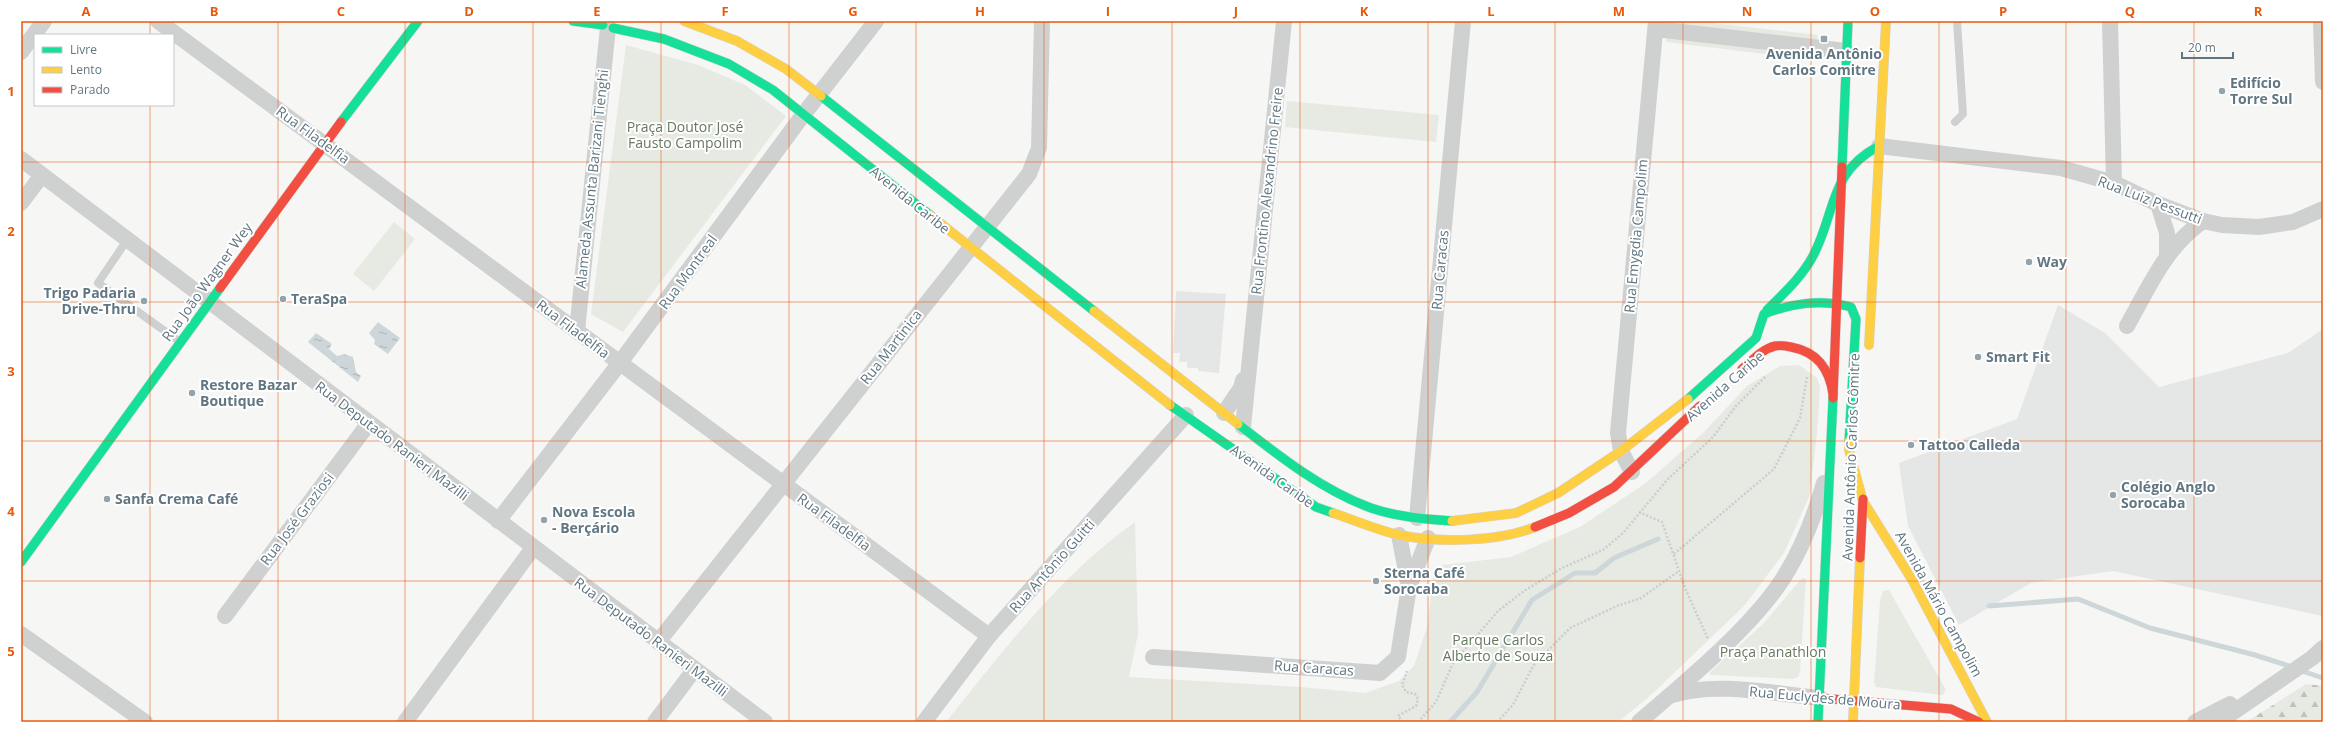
<svg xmlns="http://www.w3.org/2000/svg" width="2344" height="743" font-family="'Open Sans',sans-serif">
	<style>
		.built { fill: #e5e7e6 }
		.forest { fill: url(#forest-firs) }
		.park { fill: #e6eae3 }
		.water { fill: url(#water-ripples) }
		.lines { fill: none; stroke-linecap: round; stroke-linejoin: round }
		.stream { stroke: #cdd7d9; stroke-width: 5 }
		.fast-casing { stroke: #d2d4d4; stroke-width: 10 }
		.slow-casing { stroke: #d2d4d4; stroke-width: 10 }
		.jam-casing { stroke: #d2d4d4; stroke-width: 10 }
		.path { stroke: #cccdce; stroke-width: 2.5; stroke-dasharray: 2 2; stroke-linecap: butt }
		.lane { stroke: #cfd0d0; stroke-width: 8 }
		.street { stroke: #cfd0d0; stroke-width: 16 }
		.fast { stroke: #16e098; stroke-width: 9 }
		.slow { stroke: #ffcf43; stroke-width: 9 }
		.jam { stroke: #f24e42; stroke-width: 9 }
		.grid { fill: none; stroke: #e8590c; stroke-width: 1; stroke-opacity: 0.55 }
		.poi-dot { fill: #94a3aa; stroke: #fff; stroke-width: 1.5 }
		.labels { text-anchor: middle; stroke-width: 4; stroke-linejoin: round; paint-order: stroke }
		.poi-label { font-size: 14px; font-weight: bold; fill: #607682; stroke: #fff; text-anchor: start }
		.park-label { font-size: 14px; fill: #66795f; stroke: #fff }
		.street-label { font-size: 14px; fill: #607682; stroke: #fff }
		.neatline { fill: none; stroke: #e8590c; stroke-width: 1.5 }
		.grid-label { font-size: 13px; text-anchor: middle; font-weight: bold; fill: #e8590c }
	</style>
	<defs>
		<pattern id="forest-firs" width="22" height="20" patternUnits="userSpaceOnUse"><rect width="22" height="20" fill="#e6eae3"/><path d="M5 1l3.5 6h-7zM16 11l3.5 6h-7z" fill="#bec2bd"/></pattern>
		<pattern id="water-ripples" width="26" height="14" patternUnits="userSpaceOnUse"><rect width="26" height="14" fill="#cdd7d9"/><path d="M2 4q2-2 4 0t4 0M15 11q2-2 4 0t4 0" fill="none" stroke="#aab3b5"/></pattern>
	</defs>
	<rect width="100%" height="100%" fill="#f6f6f5"/>
	<g class="built">
		<path d="M1176 291 1226 294 1219 373 1198 371V368H1187V362H1179L1180 353H1173Z"/>
		<path d="M2058 305 2105 333 2159 387 2288 353 2323 329V616L2113 571 2031 583 1959 625 1908 526 1899 463 2017 419Z"/>
	</g>
	<path class="forest" d="M2306 684 2323 686V722H2246Z"/>
	<g class="park">
		<path d="M1666 21H1695L1818 35 1816 60 1666 42Z"/>
		<path d="M626 45 698 65 745 85 786 116 623 332 591 314Z"/>
		<path d="M1287 101 1439 115 1436 142 1285 127Z"/>
		<path d="M394 222 415 239 374 291 353 274Z"/>
		<path d="M1799 365 1817 378 1820 387 1817 434 1809 497 1784 553 1744 606 1650 696 1618 722H946C1003 651 1060 575 1135 522L1138 634 1129 677 1300 687 1365 693 1399 681 1414 666 1427 627 1433 579 1443 565 1511 557 1580 527 1646 483 1704 432 1747 386 1780 366Z"/>
		<path d="M1802 578 1806 579 1800 672 1798 677 1793 679 1710 675V672L1763 624Z"/>
		<path d="M1889 590 1946 690 1943 695 1876 687 1874 682 1880 601 1883 591Z"/>
	</g>
	<g class="water">
		<path d="M378 322 400 338 388 354 374 344 375 340 369 333Z"/>
		<path d="M316 333 332 344 329 349 337 356 344 354 353 357 356 372 361 376 358 382 308 342Z"/>
	</g>
	<g class="lines">
		<g class="stream">
			<path d="M1989 606 2078 599 2150 628 2255 655 2292 667"/>
			<path d="M2299 670 2323 678"/>
			<path d="M1450 722 1477 692 1532 600 1575 573H1595L1614 558 1658 539"/>
		</g>
		<defs>
			<g id="fast">
				<path d="M573 21 603 25"/>
				<path d="M613 28 664 39 729 64 773 90 930 215"/>
				<path d="M821 96 1094 311"/>
				<path d="M341 122 418 21"/>
				<path d="M1842 167 1848 21"/>
				<path d="M1767 310C1784 293 1803 276 1814 254 1836 211 1829 172 1879 146"/>
				<path d="M1688 399 1756 338 1764 314C1793 303 1820 299 1851 307L1856 319 1849 441"/>
				<path d="M1170 405 1316 507 1333 513"/>
				<path d="M1238 424C1279 456 1322 490 1371 508 1397 517 1426 519 1452 521"/>
				<path d="M21 562 220 288"/>
				<path d="M1818 722 1833 398"/>
			</g>
			<g id="slow">
				<path d="M684 21 737 41 786 69 821 96"/>
				<path d="M930 215 1170 405"/>
				<path d="M1094 311 1238 424"/>
				<path d="M1869 345 1886 21"/>
				<path d="M1849 441V450L1863 501 1911 578 1987 722"/>
				<path d="M1333 513C1354 520 1377 530 1399 535 1439 543 1498 542 1535 527"/>
				<path d="M1452 521 1516 513 1558 493 1621 451 1688 399"/>
				<path d="M1853 722 1860 558"/>
			</g>
			<g id="jam">
				<path d="M220 288 341 122"/>
				<path d="M1742 369C1752 361 1762 349 1775 346 1780 345 1786 346 1791 347 1817 352 1829 368 1833 394"/>
				<path d="M1833 398 1842 167"/>
				<path d="M1535 527 1569 513 1614 487 1700 406"/>
				<path d="M1860 558 1863 499"/>
				<path d="M1820 698 1951 709 1979 722"/>
			</g>
		</defs>
		<use href="#fast" class="fast-casing"/>
		<use href="#slow" class="slow-casing"/>
		<use href="#jam" class="jam-casing"/>
		<g class="path">
			<path d="M1639 512 1662 522 1685 588 1708 639"/>
			<path d="M1674 554 1774 469 1800 418 1807 377"/>
			<path d="M1403 722 1398 716 1416 706 1418 699 1415 694 1406 692 1402 685 1407 671"/>
			<path d="M1418 722 1436 702 1453 663 1498 611 1524 591 1562 568 1603 550 1623 533 1667 480 1713 437 1736 406 1765 377"/>
			<path d="M1497 722 1513 705 1533 666 1570 628 1617 606 1641 598 1679 571"/>
		</g>
		<g class="lane">
			<path d="M1955 122 1963 114 1957 21"/>
			<path d="M127 240 98 283 180 342"/>
		</g>
		<g class="street">
			<path d="M158 21 989 636"/>
			<path d="M2110 21 2114 183"/>
			<path d="M2321 21 2323 82"/>
			<path d="M1656 29 1846 51"/>
			<path d="M21 52 44 21"/>
			<path d="M1879 146 2061 168 2114 183 2158 204 2203 221 2222 225 2259 227 2293 222 2323 209"/>
			<path d="M21 159 765 722"/>
			<path d="M21 203 42 175"/>
			<path d="M2158 204 2167 233V256"/>
			<path d="M2127 326C2148 289 2166 246 2203 221"/>
			<path d="M577 331 608 27"/>
			<path d="M1224 413 1241 388 1243 380"/>
			<path d="M1243 427 1284 21"/>
			<path d="M1632 472 1621 451 1618 433 1656 21"/>
			<path d="M1417 518 1463 21"/>
			<path d="M498 521 619 364 803 115 876 21"/>
			<path d="M1399 535 1409 587"/>
			<path d="M225 616 369 423"/>
			<path d="M21 634 145 722"/>
			<path d="M658 642 1029 174 1039 148 1042 21"/>
			<path d="M1153 657 1380 673 1398 657 1409 587 1428 538"/>
			<path d="M1673 695C1716 681 1775 694 1820 698"/>
			<path d="M405 722 533 548"/>
			<path d="M655 722 694 670"/>
			<path d="M924 722 989 636 1186 415"/>
			<path d="M1639 722C1683 684 1745 633 1778 586 1799 556 1814 518 1824 483"/>
			<path d="M2195 722 2230 704"/>
			<path d="M2219 722 2312 658 2323 648"/>
		</g>
		<use href="#fast" class="fast"/>
		<use href="#slow" class="slow"/>
		<use href="#jam" class="jam"/>
	</g>
	<path class="grid" d="M150 21V35M278 21V722M405 21V722M533 21V722M661 21V722M789 21V722M916 21V722M1044 21V722M1172 21V722M1300 21V722M1428 21V722M1555 21V722M1683 21V722M1811 21V722M1939 21V722M2066 21V722M2194 21V722M150 105V722M21 162H2323M21 302H2323M21 441H2323M21 581H2323"/>
	<g class="poi-dot">
		<rect x="1820" y="35" width="8" height="8" rx="2"/>
		<circle cx="2222" cy="91" r="4"/>
		<circle cx="2029" cy="262" r="4"/>
		<circle cx="283" cy="299" r="4"/>
		<circle cx="144" cy="301" r="4"/>
		<circle cx="1978" cy="357" r="4"/>
		<circle cx="192" cy="393" r="4"/>
		<circle cx="1911" cy="445" r="4"/>
		<circle cx="2113" cy="495" r="4"/>
		<circle cx="107" cy="499" r="4"/>
		<circle cx="544" cy="520" r="4"/>
		<circle cx="1376" cy="581" r="4"/>
	</g>
	<g class="labels">
		<g class="poi-label">
			<text x="1824" y="59" text-anchor="middle">Avenida Antônio<tspan x="1824" dy="16">Carlos Comitre</tspan></text>
			<text x="2230" y="88">Edifício<tspan x="2230" dy="16">Torre Sul</tspan></text>
			<text x="2037" y="267">Way</text>
			<text x="136" y="298" text-anchor="end">Trigo Padaria<tspan x="136" dy="16">Drive-Thru</tspan></text>
			<text x="291" y="304">TeraSpa</text>
			<text x="1986" y="362">Smart Fit</text>
			<text x="200" y="390">Restore Bazar<tspan x="200" dy="16">Boutique</tspan></text>
			<text x="1919" y="450">Tattoo Calleda</text>
			<text x="2121" y="492">Colégio Anglo<tspan x="2121" dy="16">Sorocaba</tspan></text>
			<text x="115" y="504">Sanfa Crema Café</text>
			<text x="552" y="517">Nova Escola<tspan x="552" dy="16">- Berçário</tspan></text>
			<text x="1384" y="578">Sterna Café<tspan x="1384" dy="16">Sorocaba</tspan></text>
		</g>
		<g class="park-label">
			<text x="685" y="132">Praça Doutor José<tspan x="685" dy="16">Fausto Campolim</tspan></text>
			<text x="1498" y="645">Parque Carlos<tspan x="1498" dy="16">Alberto de Souza</tspan></text>
			<text x="1773" y="657">Praça Panathlon</text>
		</g>
		<g class="street-label">
			<text transform="translate(313 135) rotate(36)" y="5">Rua Filadelfia</text>
			<text transform="translate(592 179) rotate(-84)" y="5">Alameda Assunta Barizani Tienghi</text>
			<text transform="translate(1267 191) rotate(-84)" y="5">Rua Frontino Alexandrino Freire</text>
			<text transform="translate(910 200) rotate(39)" y="5">Avenida Caribe</text>
			<text transform="translate(2150 200) rotate(21)" y="5">Rua Luiz Pessutti</text>
			<text transform="translate(1636 236) rotate(-85)" y="5">Rua Emygdia Campolim</text>
			<text transform="translate(1440 270) rotate(-85)" y="5">Rua Caracas</text>
			<text transform="translate(688 272) rotate(-54)" y="5">Rua Montreal</text>
			<text transform="translate(207 282) rotate(-54)" y="5">Rua João Wagner Wey</text>
			<text transform="translate(573 329) rotate(37)" y="5">Rua Filadelfia</text>
			<text transform="translate(891 347) rotate(-52)" y="5">Rua Martinica</text>
			<text transform="translate(1725 386) rotate(-41)" y="5">Avenida Caribe</text>
			<text transform="translate(392 441) rotate(37)" y="5">Rua Deputado Ranieri Mazilli</text>
			<text transform="translate(1851 457) rotate(-88)" y="5">Avenida Antônio Carlos Cômitre</text>
			<text transform="translate(1272 476) rotate(35)" y="5">Avenida Caribe</text>
			<text transform="translate(297 519) rotate(-53)" y="5">Rua José Graziosi</text>
			<text transform="translate(834 522) rotate(36)" y="5">Rua Filadelfia</text>
			<text transform="translate(1052 566) rotate(-48)" y="5">Rua Antônio Guitti</text>
			<text transform="translate(1939 604) rotate(61)" y="5">Avenida Mário Campolim</text>
			<text transform="translate(651 637) rotate(37)" y="5">Rua Deputado Ranieri Mazilli</text>
			<text transform="translate(1314 668) rotate(4)" y="5">Rua Caracas</text>
			<text transform="translate(1825 698) rotate(5)" y="5">Rua Euclydes de Moura</text>
		</g>
	</g>
	<rect width="2344" height="743" fill="none" stroke="#ffffff" stroke-width="44"/>
	<rect x="34" y="34" width="140" height="72" fill="#ffffff" stroke="#bfc8cd"/>
	<rect x="42" y="47" width="20" height="6" fill="#16e098" stroke="#bfc8cd"/>
	<text x="70" y="54" font-size="12" fill="#607682">Livre</text>
	<rect x="42" y="67" width="20" height="6" fill="#ffcf43" stroke="#bfc8cd"/>
	<text x="70" y="74" font-size="12" fill="#607682">Lento</text>
	<rect x="42" y="87" width="20" height="6" fill="#f24e42" stroke="#bfc8cd"/>
	<text x="70" y="94" font-size="12" fill="#607682">Parado</text>
	<path d="M2182 52v6h51v-6" fill="none" stroke="#607682" stroke-width="2"/>
	<text x="2188" y="52" font-size="12" fill="#607682" stroke="#ffffff" stroke-width="3" paint-order="stroke">20 m</text>
	<rect x="22" y="22" width="2300" height="699" class="neatline"/>
	<g class="grid-label">
		<text x="86" y="16">A</text>
		<text x="214" y="16">B</text>
		<text x="341" y="16">C</text>
		<text x="469" y="16">D</text>
		<text x="597" y="16">E</text>
		<text x="725" y="16">F</text>
		<text x="853" y="16">G</text>
		<text x="980" y="16">H</text>
		<text x="1108" y="16">I</text>
		<text x="1236" y="16">J</text>
		<text x="1364" y="16">K</text>
		<text x="1491" y="16">L</text>
		<text x="1619" y="16">M</text>
		<text x="1747" y="16">N</text>
		<text x="1875" y="16">O</text>
		<text x="2003" y="16">P</text>
		<text x="2130" y="16">Q</text>
		<text x="2258" y="16">R</text>
		<text x="11" y="96">1</text>
		<text x="11" y="236">2</text>
		<text x="11" y="376">3</text>
		<text x="11" y="516">4</text>
		<text x="11" y="656">5</text>
	</g>
</svg>
